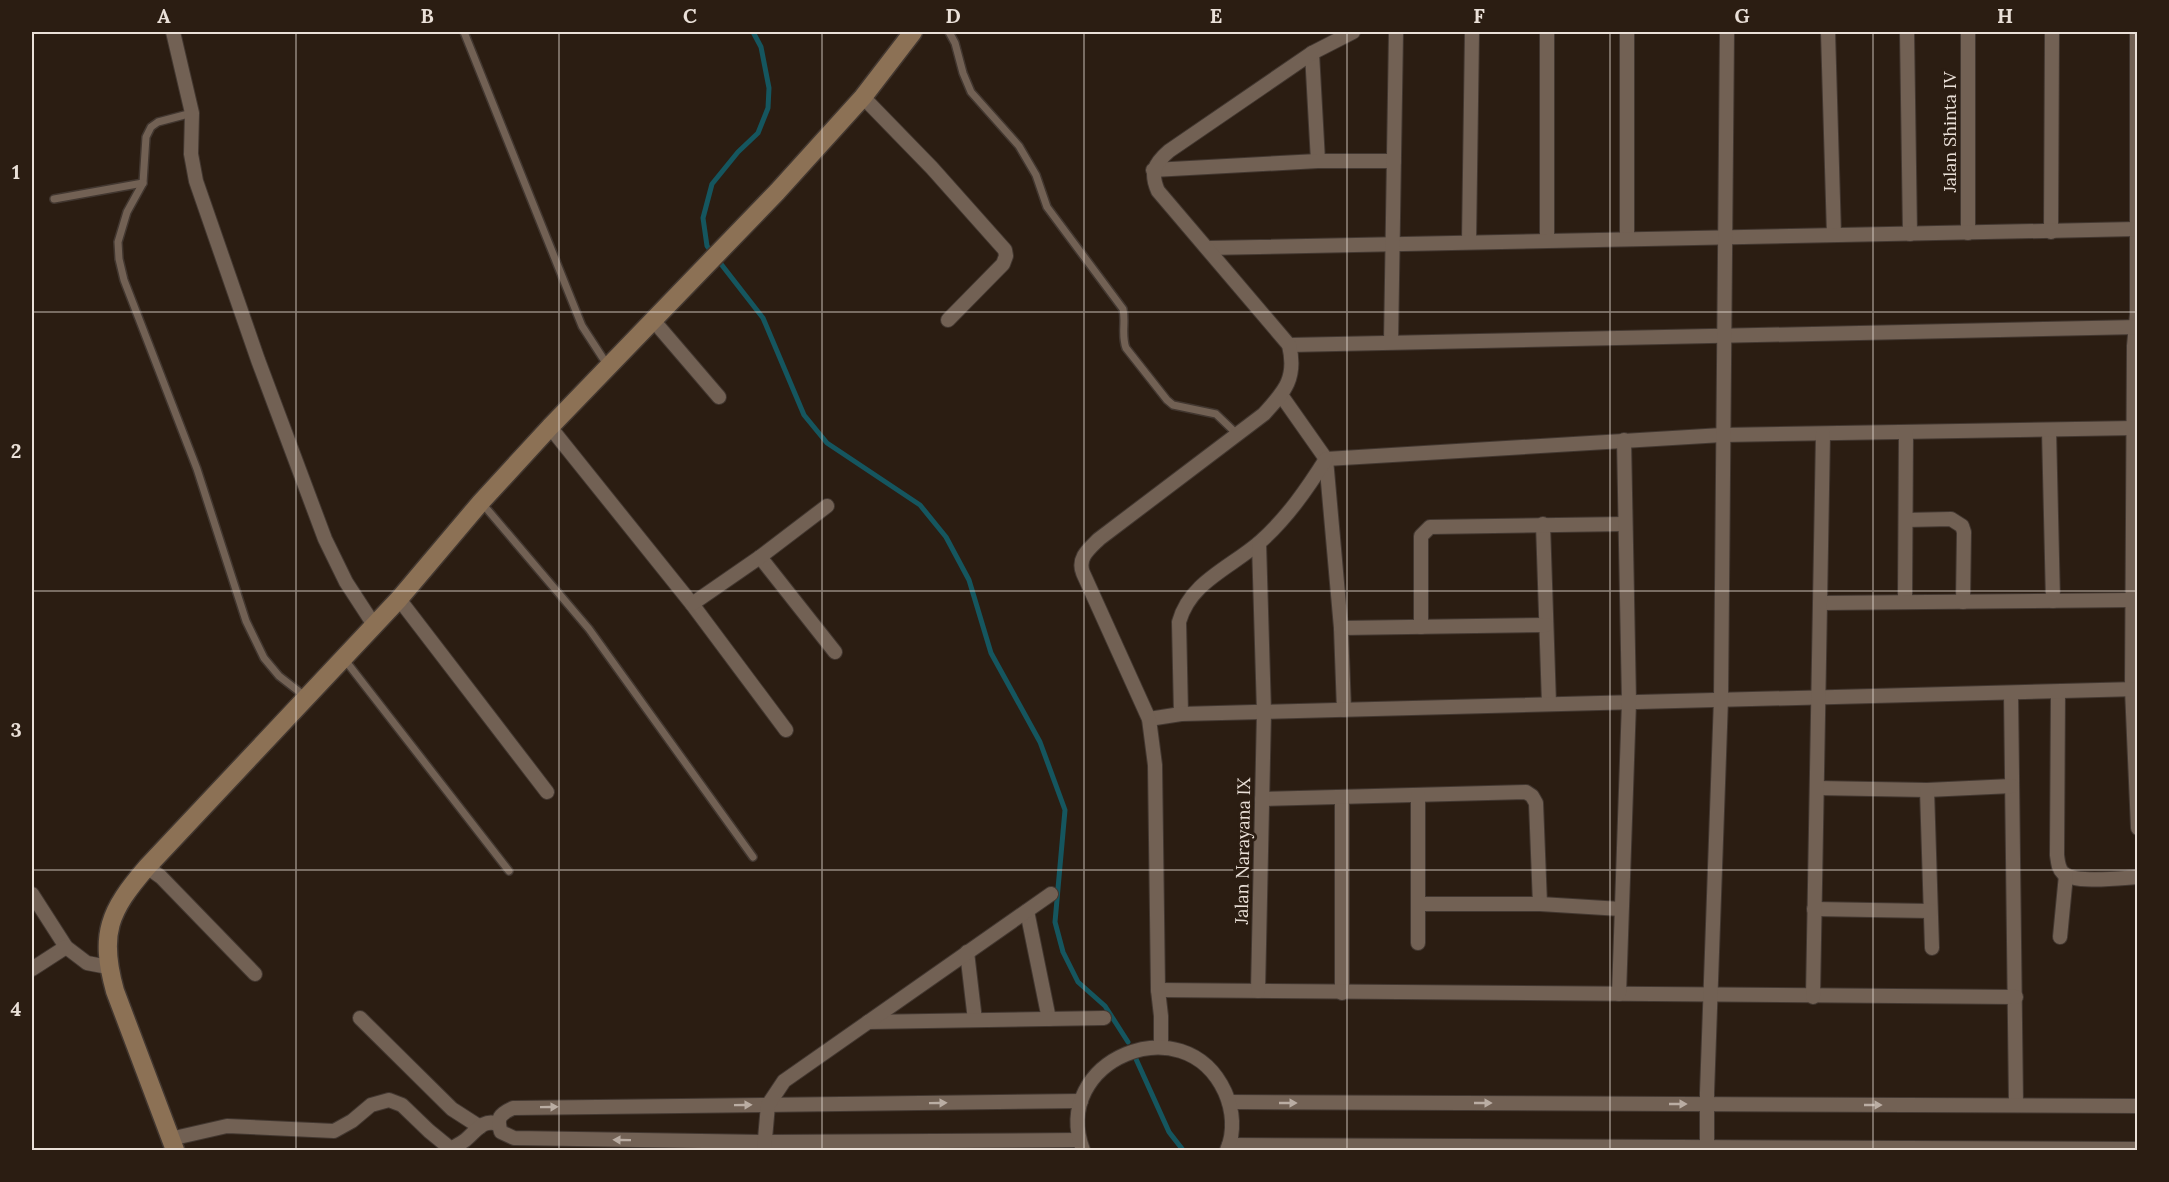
<svg xmlns="http://www.w3.org/2000/svg" width="2169" height="1182" font-family="Lora,serif">
	<style>
		.lines { fill: none; stroke-linecap: round; stroke-linejoin: round }
		.stream { stroke: #15565f; stroke-width: 5 }
		.lane-casing { stroke: #423730; stroke-width: 10 }
		.street-casing { stroke: #423730; stroke-width: 16 }
		.secondary-casing { stroke: #423730; stroke-width: 21 }
		.lane { stroke: #726154; stroke-width: 7 }
		.street { stroke: #726154; stroke-width: 14 }
		.secondary { stroke: #8c7155; stroke-width: 18 }
		.oneway { fill: #baada3 }
		.grid { fill: none; stroke: #eae0d8; stroke-width: 1.5; stroke-opacity: 0.55 }
		.labels { text-anchor: middle; stroke-width: 6; stroke-linejoin: round; paint-order: stroke }
		.street-label { font-size: 18px; fill: #eae0d8; stroke: #2b1d12 }
		.neatline { fill: none; stroke: #eae0d8; stroke-width: 2 }
		.grid-label { font-size: 20px; text-anchor: middle; font-weight: bold; fill: #eae0d8 }
	</style>
	<rect width="100%" height="100%" fill="#2b1d12"/>
	<g class="lines">
		<g class="stream">
			<path d="M753 32 761 47 769 88 768 108 758 133 738 152 712 184 703 218 707 246 763 318 804 415 827 443 920 505 946 537 969 580 991 653 1040 742 1065 810 1055 922 1063 952 1078 982 1105 1006 1128 1042"/>
			<path d="M1136 1059 1169 1132 1183 1150"/>
		</g>
		<defs>
			<g id="lane">
				<path d="M464 32 582 326 608 366"/>
				<path d="M949 32 955 43 963 73 971 92 1019 146 1036 175 1047 207 1123 309C1126 322 1121 335 1126 348L1167 400 1173 405 1216 414 1238 435"/>
				<path d="M192 113 158 122 151 127 146 137 143 183 127 212 118 242 119 259 124 280 197 469 246 621 264 658 279 676 306 697"/>
				<path d="M54 199 143 183"/>
				<path d="M481 502 589 629 753 857"/>
				<path d="M345 660 509 871"/>
			</g>
			<g id="street">
				<path d="M173 32 192 113 191 154 196 181 258 360 325 539 346 582 374 625"/>
				<path d="M1828 32 1834 235"/>
				<path d="M1907 32 1910 234"/>
				<path d="M2137 32V314L2134 346 2132 689 2138 828"/>
				<path d="M1312 53 1318 161"/>
				<path d="M863 97 932 168 1005 250 1006 256 1003 264 948 320"/>
				<path d="M1153 170 1318 161H1394"/>
				<path d="M2051 232 2052 32"/>
				<path d="M1968 233V32"/>
				<path d="M1627 238V32"/>
				<path d="M1547 240V32"/>
				<path d="M1469 242 1472 32"/>
				<path d="M1207 248 2136 229"/>
				<path d="M653 320 719 397"/>
				<path d="M1391 342 1396 32"/>
				<path d="M1289 345 2138 327"/>
				<path d="M1281 395 1326 459 1341 628 1344 710"/>
				<path d="M550 427 692 604 786 730"/>
				<path d="M2049 430 2053 601"/>
				<path d="M1326 459 1722 435 2134 428"/>
				<path d="M1906 520 1951 519 1962 526 1964 532 1963 602"/>
				<path d="M1543 524 1549 704"/>
				<path d="M760 557 835 652"/>
				<path d="M399 599 547 792"/>
				<path d="M1905 602 1906 433"/>
				<path d="M1820 603 2133 600"/>
				<path d="M692 604 760 557 827 506"/>
				<path d="M1421 627V536L1430 527 1625 524"/>
				<path d="M1341 628 1546 625"/>
				<path d="M2058 692 2057 855C2058 862 2058 868 2063 873 2075 884 2121 878 2138 877"/>
				<path d="M2011 693 2016 1105"/>
				<path d="M1181 714 1179 622C1190 582 1230 568 1260 542 1287 518 1307 489 1326 459"/>
				<path d="M1149 719 1181 714 2138 689"/>
				<path d="M1817 788 1927 790 2012 786"/>
				<path d="M1927 790 1932 948"/>
				<path d="M1342 797V993"/>
				<path d="M1262 799 1526 792 1532 796 1536 803 1540 904"/>
				<path d="M147 867 161 877 255 974"/>
				<path d="M32 894 66 947 87 963 108 967"/>
				<path d="M1418 904H1540L1621 909"/>
				<path d="M1814 909 1930 911"/>
				<path d="M1027 911 1049 1019"/>
				<path d="M2060 937 2066 875"/>
				<path d="M1418 943V795"/>
				<path d="M967 952 975 1020"/>
				<path d="M32 969 66 947"/>
				<path d="M1158 990 2016 997"/>
				<path d="M1258 991 1264 712 1259 543"/>
				<path d="M1619 994 1629 702 1624 440"/>
				<path d="M1813 997 1823 434"/>
				<path d="M360 1018 452 1109 480 1127"/>
				<path d="M868 1022 1104 1018"/>
				<path d="M1161 1047V1016L1158 990 1155 765 1149 719 1083 573C1077 558 1089 549 1099 539L1264 414C1285 391 1297 378 1289 345L1158 191C1150 173 1154 164 1169 151L1312 53 1353 32"/>
				<path d="M1229 1102 2138 1106"/>
				<path d="M170 1139 227 1126 334 1131 352 1121 371 1105 389 1100 402 1105 429 1131 451 1149C455 1146 460 1144 464 1141 475 1133 482 1118 498 1124"/>
				<path d="M1079 1140 764 1142 514 1138 501 1132C496 1118 500 1114 513 1108L1081 1101"/>
				<path d="M1229 1145 2138 1149"/>
				<path d="M1707 1147V1093L1721 699 1727 32"/>
				<path d="M764 1150 768 1105 784 1081 1051 894"/>
				<path d="M1083 1150C1049 1061 1184 1003 1225 1092 1233 1110 1235 1132 1227 1150"/>
			</g>
			<path id="secondary" d="M175 1150 115 991C99 934 109 911 147 867L399 599 481 502 550 427 777 192 863 97 913 32"/>
		</defs>
		<use href="#lane" class="lane-casing"/>
		<use href="#street" class="street-casing"/>
		<use href="#secondary" class="secondary-casing"/>
		<use href="#lane" class="lane"/>
		<use href="#street" class="street"/>
		<use href="#secondary" class="secondary"/>
	</g>
	<defs><path id="oneway-solid" d="M-6-.8H1V-3.2L6.5 0L1 3.2V.8H-6Z" transform="scale(1.5)"/></defs>
	<g class="oneway">
		<use href="#oneway-solid" transform="translate(938 1103) rotate(-1)"/>
		<use href="#oneway-solid" transform="translate(1288 1103)"/>
		<use href="#oneway-solid" transform="translate(1483 1103)"/>
		<use href="#oneway-solid" transform="translate(1678 1104)"/>
		<use href="#oneway-solid" transform="translate(743 1105) rotate(-1)"/>
		<use href="#oneway-solid" transform="translate(1873 1105)"/>
		<use href="#oneway-solid" transform="translate(549 1107) rotate(-1)"/>
		<use href="#oneway-solid" transform="translate(622 1140) rotate(-179)"/>
	</g>
	<path class="grid" d="M296 32V1150M559 32V1150M822 32V1150M1084 32V1150M1347 32V1150M1610 32V1150M1873 32V1150M32 312H2138M32 591H2138M32 870H2138"/>
	<g class="labels">
		<g class="street-label">
			<text transform="translate(1950 132) rotate(-90)" y="6">Jalan Shinta IV</text>
			<text transform="translate(1243 851) rotate(-89)" y="6">Jalan Narayana IX</text>
		</g>
	</g>
	<rect width="2169" height="1182" fill="none" stroke="#2b1d12" stroke-width="66"/>
	<rect x="33" y="33" width="2103" height="1116" class="neatline"/>
	<g class="grid-label">
		<text x="164" y="23">A</text>
		<text x="427" y="23">B</text>
		<text x="690" y="23">C</text>
		<text x="953" y="23">D</text>
		<text x="1216" y="23">E</text>
		<text x="1479" y="23">F</text>
		<text x="1742" y="23">G</text>
		<text x="2005" y="23">H</text>
		<text x="16" y="179">1</text>
		<text x="16" y="458">2</text>
		<text x="16" y="737">3</text>
		<text x="16" y="1016">4</text>
	</g>
</svg>
